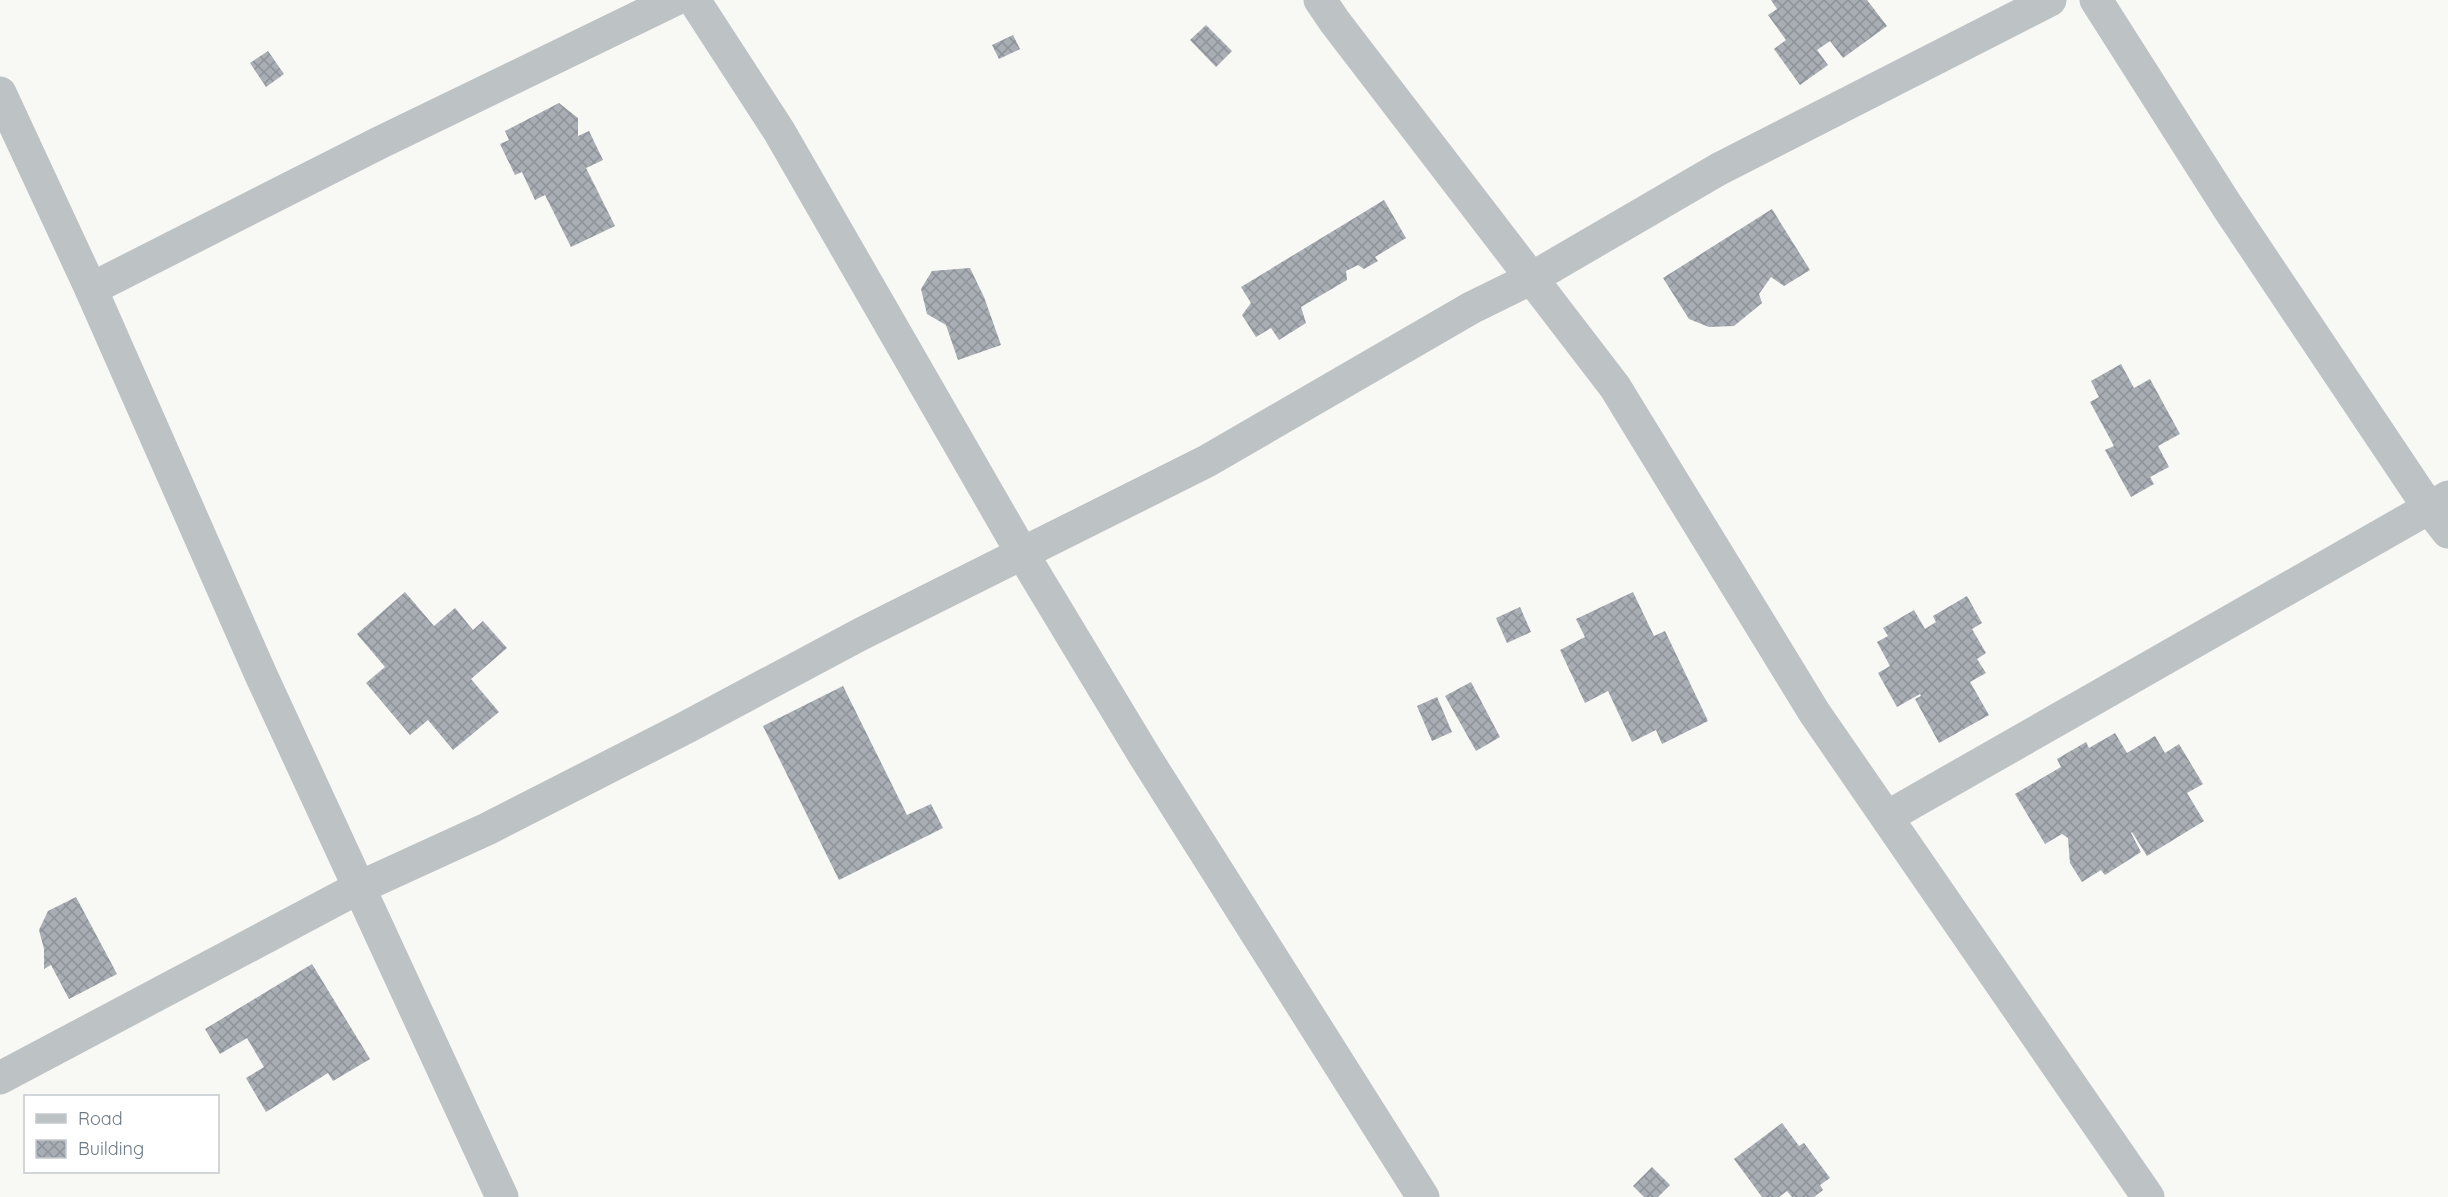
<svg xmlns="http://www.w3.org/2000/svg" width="2448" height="1197" font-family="Quicksand,sans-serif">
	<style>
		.building { fill: url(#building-cross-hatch) }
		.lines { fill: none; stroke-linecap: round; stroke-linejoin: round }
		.street { stroke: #bdc2c5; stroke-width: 33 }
	</style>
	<defs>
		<pattern id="building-cross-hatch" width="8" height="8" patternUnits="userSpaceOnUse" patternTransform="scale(1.5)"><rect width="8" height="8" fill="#a8aeb4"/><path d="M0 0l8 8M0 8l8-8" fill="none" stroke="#8d9298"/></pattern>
	</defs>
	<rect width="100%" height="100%" fill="#f8f8f5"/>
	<g class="building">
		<path d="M1771 0H1867L1887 26 1843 58 1830 41 1817 50 1828 65 1800 85 1774 49 1786 40 1768 15 1777 9Z"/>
		<path d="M1206 25 1232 51 1216 67 1190 40Z"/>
		<path d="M1013 35 1020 49 999 59 992 45Z"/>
		<path d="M268 51 284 74 266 87 250 63Z"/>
		<path d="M559 103 578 118V136L589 131 603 160 586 168 615 226 571 247 545 195 535 200 522 172 515 175 500 144 509 140 505 131Z"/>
		<path d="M1384 200 1406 238 1375 257 1378 261 1364 269 1358 265 1346 271 1347 280 1301 307 1306 323 1279 340 1271 328 1256 337 1242 315 1251 303 1241 287Z"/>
		<path d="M1772 209 1810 270 1784 286 1771 277 1759 294 1762 303 1734 326 1709 327 1689 319 1663 278Z"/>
		<path d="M970 268 984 297 1001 345 958 360 946 325 927 314 921 289 932 271Z"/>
		<path d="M2121 364 2134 388 2150 379 2180 434 2158 446 2169 467 2150 477 2154 484 2131 497 2105 450 2114 446 2090 402 2099 397 2091 381Z"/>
		<path d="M405 592 434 626 455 608 473 630 483 621 507 648 471 679 499 712 453 750 428 720 410 735 366 683 385 667 357 634Z"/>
		<path d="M1633 592 1654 636 1665 631 1708 721 1662 744 1656 730 1632 742 1608 691 1585 703 1560 650 1585 637 1576 619Z"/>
		<path d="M1967 596 1982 623 1972 629 1986 653 1977 659 1986 673 1970 682 1989 715 1939 743 1915 699 1921 696 1920 694 1897 707 1878 673 1890 666 1877 642 1888 636 1883 628 1914 610 1925 629 1936 622 1933 616Z"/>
		<path d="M1520 607 1531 632 1507 643 1496 618Z"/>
		<path d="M1471 682 1500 737 1476 751 1445 696Z"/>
		<path d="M843 686 907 815 931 804 943 828 839 880 763 726Z"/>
		<path d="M1437 697 1452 732 1432 741 1417 706Z"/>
		<path d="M2115 733 2127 753 2155 736 2165 753 2179 744 2203 784 2187 793 2204 821 2147 856 2132 832 2131 833 2141 852 2105 875 2101 870 2082 882 2070 863 2068 838 2062 834 2045 844 2015 794 2061 767 2057 759 2086 742 2089 748Z"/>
		<path d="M76 897 117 974 69 999 51 965 44 969V949L39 930 48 911Z"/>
		<path d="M312 964 370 1059 333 1081 328 1073 266 1112 246 1078 264 1067 247 1038 220 1054 205 1029Z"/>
		<path d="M1782 1123 1799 1146 1804 1143 1830 1178 1820 1185 1823 1190 1814 1197H1792L1787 1191 1779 1197H1762L1734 1159Z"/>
		<path d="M1652 1167 1670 1185 1658 1197H1644L1633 1186Z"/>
	</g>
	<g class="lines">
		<g class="street">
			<path d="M694 0 779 131 1022 553 1144 755 1423 1197"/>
			<path d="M1320 0 1335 22 1615 387 1814 712 2148 1197"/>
			<path d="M2096 0 2227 206 2429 508 2448 532"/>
			<path d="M0 93 91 289 261 675 502 1197"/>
			<path d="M91 289 379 143 674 0"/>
			<path d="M1887 817 2448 497"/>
			<path d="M0 1078 358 888 487 829 685 728 861 634 1207 461 1471 308 1532 278 1719 169 2050 0"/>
		</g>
	</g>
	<rect x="24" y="1095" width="195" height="78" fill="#ffffff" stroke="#c3c9cd" stroke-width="1.5"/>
	<rect x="36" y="1114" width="30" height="9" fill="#bdc2c5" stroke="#c3c9cd" stroke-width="1.5"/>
	<text x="78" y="1125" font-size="18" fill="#6a7883">Road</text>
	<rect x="36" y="1140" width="30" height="18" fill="url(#building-cross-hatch)" stroke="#c3c9cd" stroke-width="1.5"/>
	<text x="78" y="1155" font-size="18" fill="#6a7883">Building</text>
</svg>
